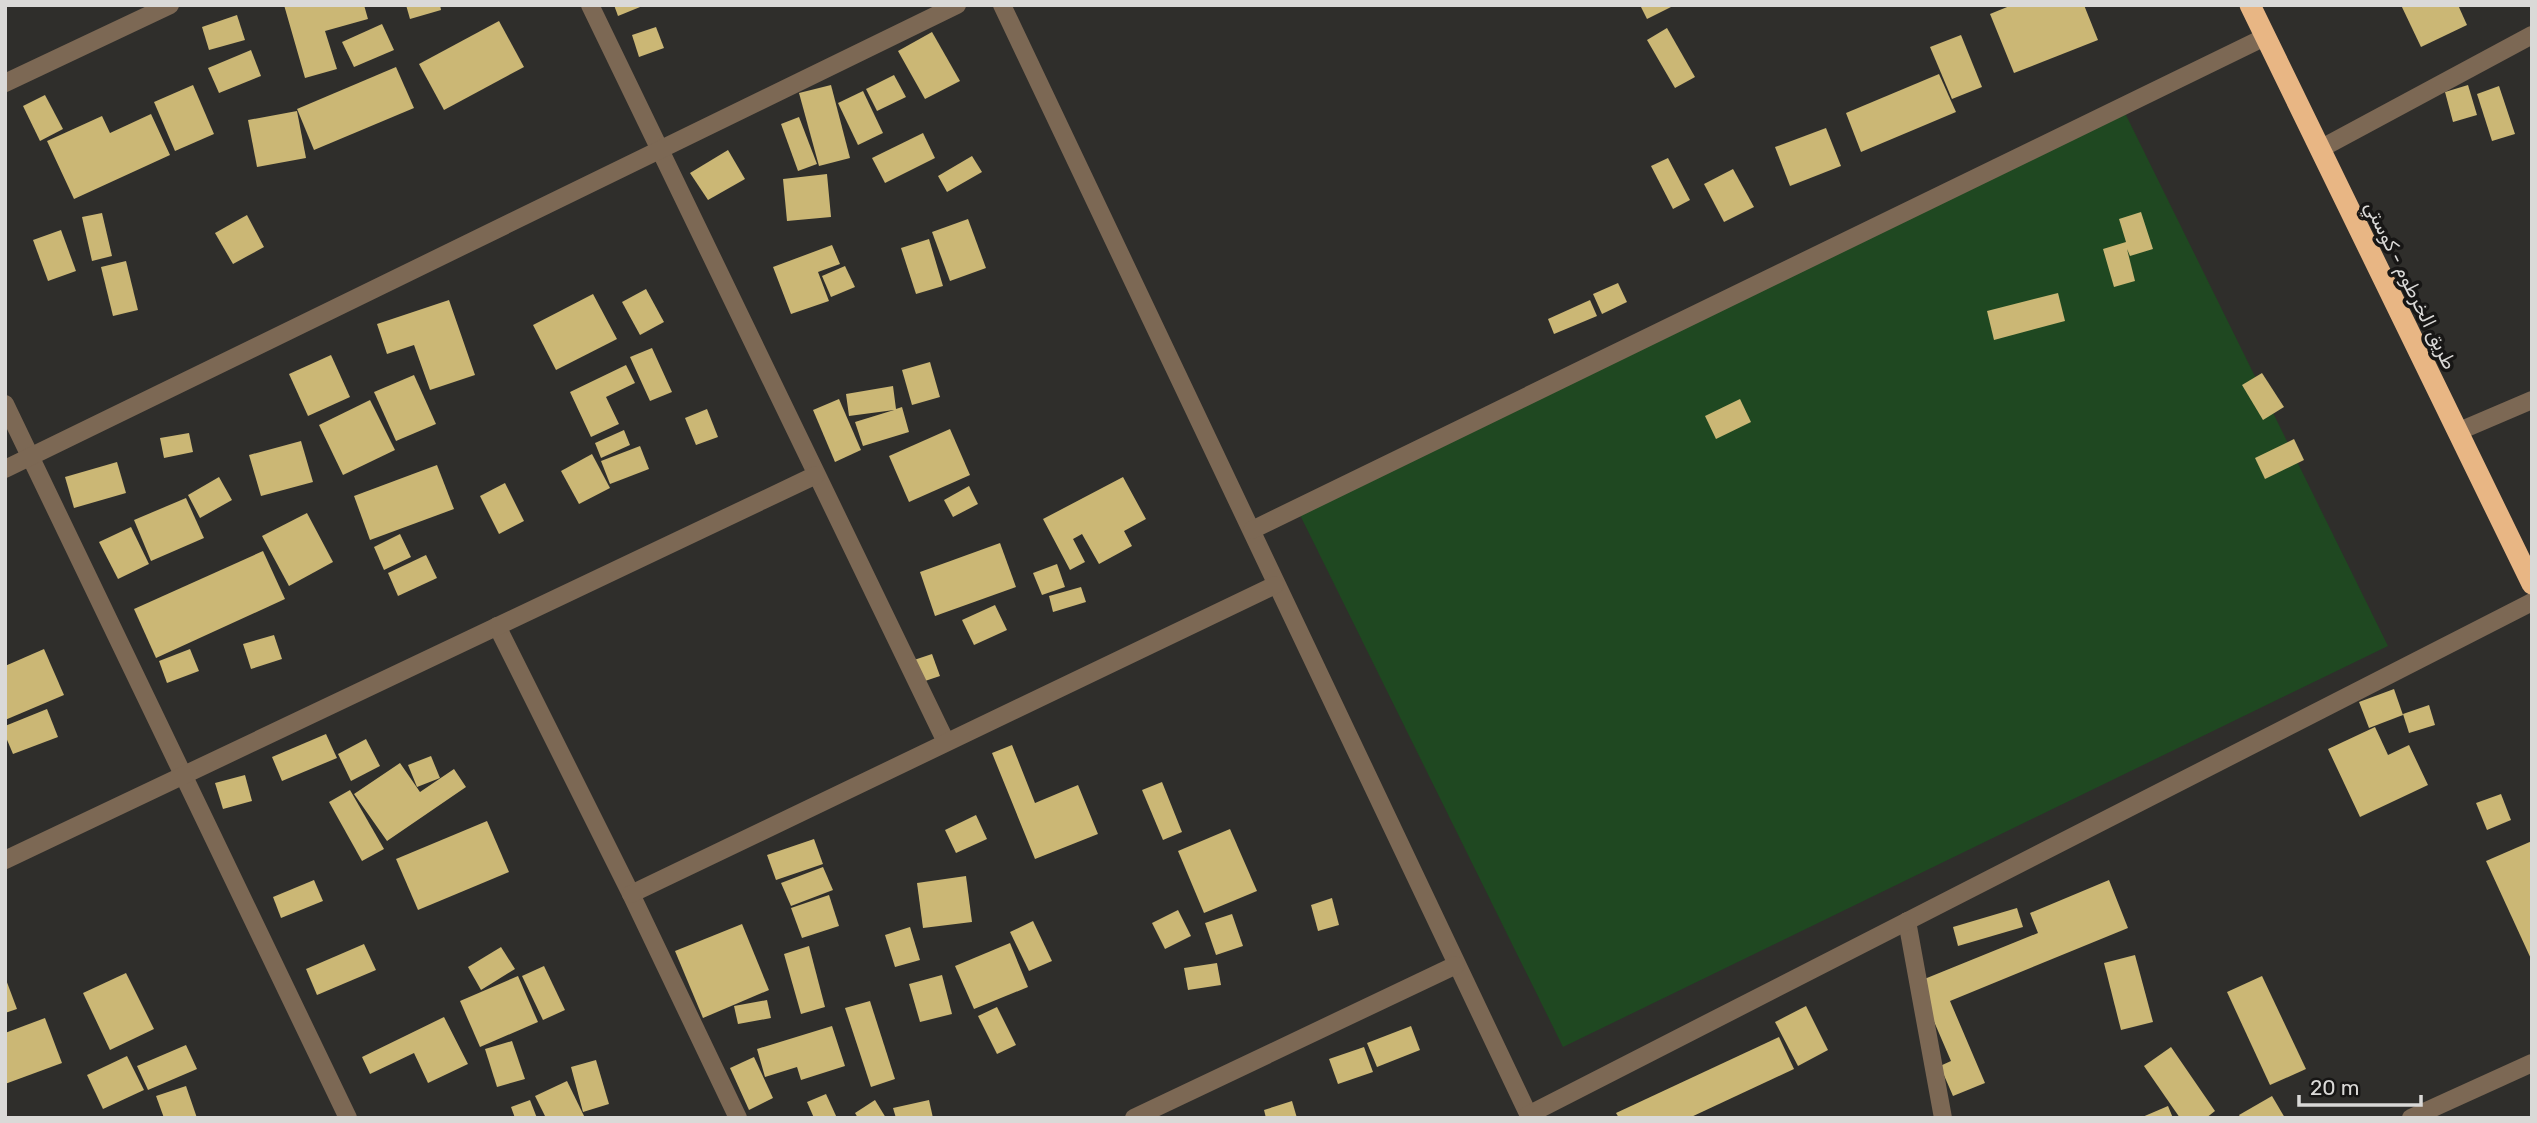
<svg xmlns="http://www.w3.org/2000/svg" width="2537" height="1123" font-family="Rubik,'Noto Naskh Arabic',sans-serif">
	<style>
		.green { fill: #1f4821 }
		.building { fill: #cbb775 }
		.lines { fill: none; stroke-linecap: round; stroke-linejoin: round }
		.minor { stroke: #7c6854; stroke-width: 18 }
		.highway { stroke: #e8b684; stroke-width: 21 }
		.labels { text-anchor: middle; stroke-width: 7; stroke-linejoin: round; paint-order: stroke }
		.street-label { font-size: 19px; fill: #dad9d7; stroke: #171615 }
	</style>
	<rect width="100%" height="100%" fill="#2f2e2b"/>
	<path class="green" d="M2124 111 2388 646 1563 1047 1299 513Z"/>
	<g class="building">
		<path d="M284 5H364L368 19 325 31 337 69 305 78Z"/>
		<path d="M406 5H440L441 10 410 19Z"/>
		<path d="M614 5H645L618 16Z"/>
		<path d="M1640 5H1675L1647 19Z"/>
		<path d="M2012 5H2084L2098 40 2014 73 1990 14Z"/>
		<path d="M2401 5H2458L2467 25 2421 47Z"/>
		<path d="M237 15 245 40 209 50 202 27Z"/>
		<path d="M499 21 524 67 444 110 419 64Z"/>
		<path d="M382 24 394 50 354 67 342 42Z"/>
		<path d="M656 27 664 48 639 57 632 35Z"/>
		<path d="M1667 28 1695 77 1675 88 1647 40Z"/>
		<path d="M932 32 960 81 925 99 898 51Z"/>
		<path d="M1961 35 1982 87 1952 99 1930 47Z"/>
		<path d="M251 50 261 76 219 93 208 68Z"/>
		<path d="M396 67 414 108 314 150 297 109Z"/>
		<path d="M1939 74 1956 112 1861 152 1846 113Z"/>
		<path d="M894 75 906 97 877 111 866 89Z"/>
		<path d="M193 85 214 134 175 151 154 102Z"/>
		<path d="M831 85 850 158 819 166 799 93Z"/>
		<path d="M2468 85 2477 115 2453 122 2445 92Z"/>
		<path d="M2499 86 2515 134 2492 141 2477 94Z"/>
		<path d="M863 91 883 133 858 145 838 103Z"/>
		<path d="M45 95 63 129 40 141 23 106Z"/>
		<path d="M297 111 306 158 257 167 248 120Z"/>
		<path d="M151 114 170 155 74 199 47 141 102 116 110 133Z"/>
		<path d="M799 117 817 164 798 171 781 124Z"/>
		<path d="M1826 128 1841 166 1790 186 1775 147Z"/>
		<path d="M923 133 935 158 885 183 872 158Z"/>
		<path d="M728 150 745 179 708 200 690 173Z"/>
		<path d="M972 156 982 172 947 192 938 176Z"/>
		<path d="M1668 158 1690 200 1673 209 1651 166Z"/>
		<path d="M1733 169 1754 207 1724 222 1704 184Z"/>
		<path d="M827 174 831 217 787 221 783 179Z"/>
		<path d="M2141 212 2153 249 2130 256 2127 249 2135 281 2114 287 2103 249 2126 242 2119 219Z"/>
		<path d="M102 213 112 256 92 261 82 217Z"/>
		<path d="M247 215 264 247 233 264 215 233Z"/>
		<path d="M968 219 986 268 950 281 932 232Z"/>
		<path d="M61 230 76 271 48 281 33 240Z"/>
		<path d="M929 239 943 286 916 294 901 248Z"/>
		<path d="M832 245 840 264 818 272 829 301 791 314 773 267Z"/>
		<path d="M126 261 138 310 113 316 101 267Z"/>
		<path d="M845 266 855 287 831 297 822 276Z"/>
		<path d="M1618 283 1627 302 1602 314 1593 294Z"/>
		<path d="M646 289 664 322 640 335 622 302Z"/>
		<path d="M2058 293 2065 321 1994 340 1987 311Z"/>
		<path d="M593 294 617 339 556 370 533 325Z"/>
		<path d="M449 300 475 375 430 390 414 345 387 354 377 324Z"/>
		<path d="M1590 300 1597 316 1554 334 1548 319Z"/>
		<path d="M652 348 672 392 650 401 630 357Z"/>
		<path d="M331 355 350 397 308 416 289 374Z"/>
		<path d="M930 362 940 397 912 405 902 370Z"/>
		<path d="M626 365 635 383 606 397 619 424 591 437 570 392Z"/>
		<path d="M2262 373 2284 407 2263 420 2242 385Z"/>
		<path d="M414 375 436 424 396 441 374 392Z"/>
		<path d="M893 386 896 409 902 407 909 432 863 446 855 422 894 410 849 416 846 394Z"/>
		<path d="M839 399 861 450 835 462 813 410Z"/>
		<path d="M1740 399 1751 422 1716 439 1705 416Z"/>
		<path d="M370 400 395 450 343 475 319 425Z"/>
		<path d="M707 409 718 437 696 445 685 418Z"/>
		<path d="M950 429 970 475 909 502 889 456Z"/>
		<path d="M624 430 630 445 601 458 595 443Z"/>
		<path d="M189 433 193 452 164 458 160 438Z"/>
		<path d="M2294 439 2304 460 2265 479 2255 458Z"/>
		<path d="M301 441 313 482 261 496 249 455Z"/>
		<path d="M640 446 649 469 610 484 601 461Z"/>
		<path d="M592 454 610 488 579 504 561 471Z"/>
		<path d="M117 462 126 493 74 508 65 477Z"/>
		<path d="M437 465 454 509 370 540 354 496Z"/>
		<path d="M219 477 232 500 200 518 188 495Z"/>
		<path d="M1123 477 1146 519 1124 531 1132 546 1099 564 1082 534 1073 539 1085 562 1070 570 1043 519Z"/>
		<path d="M505 483 524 521 499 534 480 496Z"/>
		<path d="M969 486 978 504 953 517 944 500Z"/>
		<path d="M186 498 204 538 151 561 134 520Z"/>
		<path d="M307 513 333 562 289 586 262 536Z"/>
		<path d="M131 527 149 564 118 579 99 542Z"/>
		<path d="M400 534 411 557 384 570 374 547Z"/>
		<path d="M1000 543 1016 587 935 616 920 572Z"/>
		<path d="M263 551 285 599 156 658 134 609Z"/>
		<path d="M426 555 437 578 398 596 388 573Z"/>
		<path d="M1057 564 1065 587 1042 595 1033 573Z"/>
		<path d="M1081 587 1086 602 1053 612 1049 596Z"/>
		<path d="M995 605 1007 630 974 645 962 620Z"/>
		<path d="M274 635 282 659 251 669 243 644Z"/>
		<path d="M44 649 64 695 5 720V666Z"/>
		<path d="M190 649 199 671 167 683 159 661Z"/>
		<path d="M932 654 940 676 913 685 905 663Z"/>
		<path d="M2394 689 2403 715 2369 728 2359 702Z"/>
		<path d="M2429 705 2435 725 2409 733 2403 714Z"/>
		<path d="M47 709 58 737 13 754 5 735V726Z"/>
		<path d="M2375 727 2388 755 2409 745 2428 785 2360 817 2328 749Z"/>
		<path d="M326 734 337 758 282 781 272 757Z"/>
		<path d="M366 739 380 766 351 781 338 754Z"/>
		<path d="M1012 745 1035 803 1078 785 1098 834 1035 859 992 753Z"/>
		<path d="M431 756 440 778 417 787 408 765Z"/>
		<path d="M400 763 420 792 454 769 466 787 387 841 354 794Z"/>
		<path d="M245 775 252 801 223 809 215 783Z"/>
		<path d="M1162 782 1182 832 1163 840 1142 790Z"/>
		<path d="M350 790 384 849 362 861 329 802Z"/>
		<path d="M2501 794 2511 820 2487 830 2476 803Z"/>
		<path d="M976 815 987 839 956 853 945 830Z"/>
		<path d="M487 821 509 872 418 910 396 859Z"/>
		<path d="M1230 829 1257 891 1204 913 1178 851Z"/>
		<path d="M814 839 823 864 776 880 767 855Z"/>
		<path d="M2532 841V961L2486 861Z"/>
		<path d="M823 867 833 890 791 906 781 883Z"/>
		<path d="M966 876 972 922 923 928 917 883Z"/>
		<path d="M314 880 323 901 281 918 273 897Z"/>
		<path d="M2109 880 2128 928 1950 1001 1985 1083 1953 1096 1940 1066 1951 1061 1917 982 2038 933 2030 913Z"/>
		<path d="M829 895 839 926 802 938 791 908Z"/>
		<path d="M1332 898 1339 925 1318 931 1311 905Z"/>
		<path d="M2017 908 2023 927 1958 946 1953 927Z"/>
		<path d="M1178 910 1191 936 1165 949 1152 923Z"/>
		<path d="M1232 914 1243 946 1216 955 1205 923Z"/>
		<path d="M1033 921 1052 961 1029 971 1010 932Z"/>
		<path d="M742 924 769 990 703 1018 675 951Z"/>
		<path d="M910 927 920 960 895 967 885 935Z"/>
		<path d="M1010 943 1028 987 974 1009 955 966Z"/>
		<path d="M364 944 376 970 317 995 306 969Z"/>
		<path d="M809 946 825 1007 801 1014 784 954Z"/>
		<path d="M501 947 515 969 481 990 468 967Z"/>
		<path d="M2135 955 2153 1022 2121 1030 2104 963Z"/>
		<path d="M1217 963 1221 985 1188 990 1184 968Z"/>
		<path d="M544 966 565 1010 543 1020 522 976Z"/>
		<path d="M126 973 154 1029 110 1050 83 993Z"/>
		<path d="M942 975 952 1014 920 1022 909 984Z"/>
		<path d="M518 976 538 1022 480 1047 460 1001Z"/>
		<path d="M2262 976 2306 1069 2270 1085 2227 992Z"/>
		<path d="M5 977 17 1009 5 1013Z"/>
		<path d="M767 1000 771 1018 738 1024 734 1006Z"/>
		<path d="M870 1001 895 1079 871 1087 845 1008Z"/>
		<path d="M1806 1006 1828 1050 1798 1066 1775 1022Z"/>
		<path d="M997 1007 1016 1045 997 1054 978 1016Z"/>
		<path d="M444 1017 468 1064 428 1083 414 1053 370 1074 362 1057Z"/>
		<path d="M45 1018 62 1063 5 1084V1033Z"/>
		<path d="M832 1026 845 1066 801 1080 797 1067 765 1077 757 1049Z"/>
		<path d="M1411 1026 1420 1050 1377 1067 1367 1043Z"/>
		<path d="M1779 1037 1794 1069 1689 1118H1619L1616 1113Z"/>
		<path d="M512 1041 525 1079 497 1087 485 1049Z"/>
		<path d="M186 1045 197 1069 148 1090 137 1066Z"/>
		<path d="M1364 1047 1373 1072 1338 1084 1329 1059Z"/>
		<path d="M2171 1047 2215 1111 2206 1118H2180L2144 1066Z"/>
		<path d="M127 1056 144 1090 103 1109 87 1075Z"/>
		<path d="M754 1057 773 1098 749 1110 730 1068Z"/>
		<path d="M596 1060 609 1104 583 1112 571 1067Z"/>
		<path d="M567 1081 585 1118H546L535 1096Z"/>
		<path d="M186 1086 197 1118H164L156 1096Z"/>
		<path d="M826 1094 837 1118H814L807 1102Z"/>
		<path d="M2272 1096 2285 1118H2241L2239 1115Z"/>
		<path d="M530 1100 537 1118H515L511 1107Z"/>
		<path d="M875 1100 886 1118H858L855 1113Z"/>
		<path d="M929 1100 933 1118H896L893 1108Z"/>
		<path d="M1292 1101 1297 1118H1266L1264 1110Z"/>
		<path d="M2168 1106 2173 1118H2140Z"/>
	</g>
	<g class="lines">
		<g class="minor">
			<path d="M590 5 946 742"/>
			<path d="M1002 5 1530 1118"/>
			<path d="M5 83 170 5"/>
			<path d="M2320 149 2532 35"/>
			<path d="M5 404 348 1118"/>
			<path d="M2457 432 2532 400"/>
			<path d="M5 469 957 5"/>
			<path d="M1252 530 2265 37"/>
			<path d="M497 626 631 894 738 1118"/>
			<path d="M5 860 816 475"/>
			<path d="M631 894 1275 585"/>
			<path d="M1907 921 1943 1118"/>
			<path d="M1528 1115 2532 602"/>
			<path d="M1134 1118 1456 965"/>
			<path d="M2411 1118 2532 1063"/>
		</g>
		<path class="highway" d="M2250 5 2532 584"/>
	</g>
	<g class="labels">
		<g class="street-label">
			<text transform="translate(2411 285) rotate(64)" y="7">طريق الخرطوم - كوستي</text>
		</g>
	</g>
	<rect width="2537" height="1123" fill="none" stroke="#dad9d7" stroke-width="14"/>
	<path d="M2299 1095v10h122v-10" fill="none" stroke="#dad9d7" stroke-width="3.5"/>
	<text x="2310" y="1095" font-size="21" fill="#dad9d7" stroke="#171615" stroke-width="5" paint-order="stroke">20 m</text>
</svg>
